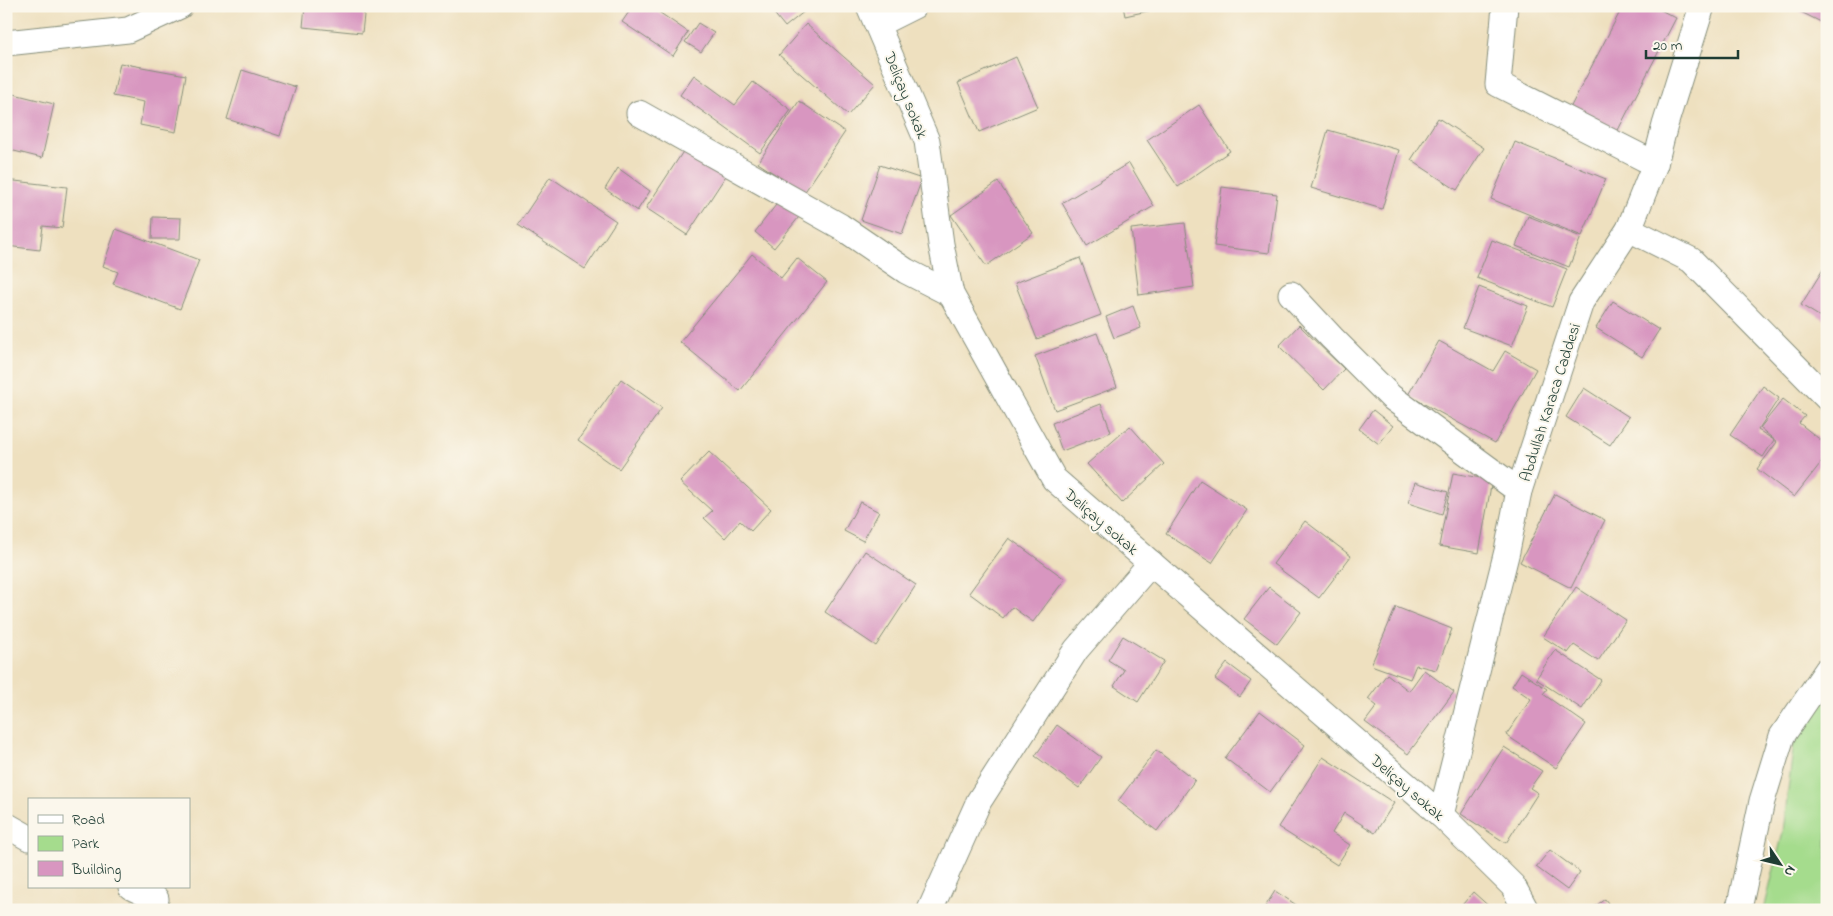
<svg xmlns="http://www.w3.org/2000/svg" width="1833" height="916" font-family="'Indie Flower',sans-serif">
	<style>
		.green { fill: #a5dc8d; stroke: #628c60 }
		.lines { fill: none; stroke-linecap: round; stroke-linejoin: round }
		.stream { stroke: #6bacdf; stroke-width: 9 }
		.building { fill: #d896c0 }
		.minor-casing { stroke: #868e7a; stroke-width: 27 }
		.minor { stroke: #fff; stroke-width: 25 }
		.labels { text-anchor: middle; stroke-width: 4; stroke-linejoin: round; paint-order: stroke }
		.street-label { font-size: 16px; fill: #1f3d34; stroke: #fbf7ec }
	</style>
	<rect width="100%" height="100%" fill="#fbf7ec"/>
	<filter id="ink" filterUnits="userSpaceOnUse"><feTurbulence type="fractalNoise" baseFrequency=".02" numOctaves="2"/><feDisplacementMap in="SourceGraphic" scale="10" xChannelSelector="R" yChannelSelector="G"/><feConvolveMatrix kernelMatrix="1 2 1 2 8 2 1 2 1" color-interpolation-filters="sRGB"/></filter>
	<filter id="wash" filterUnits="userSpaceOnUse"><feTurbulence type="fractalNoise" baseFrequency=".0096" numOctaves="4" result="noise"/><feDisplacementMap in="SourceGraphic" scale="20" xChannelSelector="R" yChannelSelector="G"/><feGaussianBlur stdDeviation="1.12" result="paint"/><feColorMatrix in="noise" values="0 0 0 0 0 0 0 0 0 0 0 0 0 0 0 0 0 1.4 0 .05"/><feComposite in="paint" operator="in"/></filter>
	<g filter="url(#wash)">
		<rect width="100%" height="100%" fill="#eee0bf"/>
		<path class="green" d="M1827 694V910H1764L1783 832 1794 741Z"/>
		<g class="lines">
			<path class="stream" d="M6 907 10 910"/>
		</g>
		<g id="blocks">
			<g class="building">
				<path d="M305 6H365L362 33 303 27Z"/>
				<path d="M633 6H650L688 32 673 56 622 22Z"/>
				<path d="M768 6H811L785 27Z"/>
				<path d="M1123 6H1165L1166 7 1125 16Z"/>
				<path d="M1623 6H1653L1676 18 1616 134 1569 110Z"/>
				<path d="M1789 6H1827V25Z"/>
				<path d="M698 23 714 33 701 52 685 42Z"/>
				<path d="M806 24 875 84 848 115 779 55Z"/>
				<path d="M1016 57 1038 107 979 132 958 83Z"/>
				<path d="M120 63 186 75 176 132 140 125 144 102 113 96Z"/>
				<path d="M242 70 296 87 280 136 227 119Z"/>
				<path d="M694 75 735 105 753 82 791 110 760 153 680 95Z"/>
				<path d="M6 92 54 104 42 158 6 149Z"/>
				<path d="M799 101 845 132 804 193 758 163Z"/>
				<path d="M1199 105 1230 151 1178 187 1147 140Z"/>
				<path d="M1438 118 1484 148 1457 190 1411 160Z"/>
				<path d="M1328 130 1399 150 1382 209 1311 188Z"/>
				<path d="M1515 142 1606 179 1582 236 1491 199Z"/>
				<path d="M686 147 727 174 687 235 646 208Z"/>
				<path d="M1129 163 1154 206 1087 246 1062 203Z"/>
				<path d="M880 165 922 179 902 234 861 220Z"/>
				<path d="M618 168 650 191 637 211 605 189Z"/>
				<path d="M550 177 616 221 585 269 518 225Z"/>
				<path d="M6 180 67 187 62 228 43 226 40 250 6 246Z"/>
				<path d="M998 182 1033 233 986 266 951 215Z"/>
				<path d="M1222 187 1277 194 1269 253 1214 246Z"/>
				<path d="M779 201 799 217 774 248 755 232Z"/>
				<path d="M1528 216 1581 237 1569 267 1516 246Z"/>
				<path d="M153 217 181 218 180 239H152Z"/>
				<path d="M1185 223 1194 287 1139 295 1131 229Z"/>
				<path d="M116 229 199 260 180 309 113 284 118 272 103 266Z"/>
				<path d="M1492 240 1567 269 1552 307 1477 278Z"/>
				<path d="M752 254 781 278 797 258 827 282 740 391 680 342Z"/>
				<path d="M1080 258 1101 315 1037 339 1015 283Z"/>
				<path d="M1827 263V321L1801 305Z"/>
				<path d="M1479 287 1528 306 1512 346 1463 328Z"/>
				<path d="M1613 301 1659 330 1642 357 1596 328Z"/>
				<path d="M1133 306 1141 328 1114 338 1106 317Z"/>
				<path d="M1299 325 1344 369 1324 390 1279 346Z"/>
				<path d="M1097 333 1117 387 1055 410 1035 356Z"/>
				<path d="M1439 341 1493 371 1505 351 1536 369 1495 443 1408 395Z"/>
				<path d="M621 379 662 408 619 469 578 440Z"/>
				<path d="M1763 386 1779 398 1758 430 1774 440 1763 457 1730 435Z"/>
				<path d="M1584 388 1629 417 1610 445 1566 417Z"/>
				<path d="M1783 399 1805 416 1799 423 1827 445V455L1794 497 1757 469 1777 442 1760 428Z"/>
				<path d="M1101 404 1111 432 1062 451 1052 423Z"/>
				<path d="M1373 410 1393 426 1379 444 1359 429Z"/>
				<path d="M1130 426 1164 464 1122 503 1087 464Z"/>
				<path d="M709 452 771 509 751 531 740 521 725 538 704 518 712 511 680 482Z"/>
				<path d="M1453 473 1492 480 1479 553 1439 546Z"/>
				<path d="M1200 480 1247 510 1212 563 1166 534Z"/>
				<path d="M1415 482 1448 492 1442 514 1408 503Z"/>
				<path d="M1555 494 1605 520 1571 588 1520 562Z"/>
				<path d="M860 502 879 512 863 541 844 531Z"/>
				<path d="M1305 521 1351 556 1319 598 1273 564Z"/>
				<path d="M1009 538 1065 579 1033 622 1012 607 1003 618 969 593Z"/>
				<path d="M865 551 916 585 876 646 825 612Z"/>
				<path d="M1269 587 1301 612 1277 644 1244 619Z"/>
				<path d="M1576 587 1626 620 1598 661 1574 645 1568 653 1543 637Z"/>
				<path d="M1396 607 1452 629 1436 670 1416 665 1410 679 1371 665Z"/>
				<path d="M1123 636 1164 661 1138 702 1114 686 1124 670 1108 660Z"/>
				<path d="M1555 650 1601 680 1582 709 1536 679Z"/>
				<path d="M1227 663 1251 681 1240 697 1215 679Z"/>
				<path d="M1424 670 1454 692 1408 754 1365 722 1377 706 1368 699 1387 674 1409 691Z"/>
				<path d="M1521 672 1547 689 1543 694 1586 724 1556 768 1506 735 1531 699 1512 686Z"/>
				<path d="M1260 711 1305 745 1270 792 1225 758Z"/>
				<path d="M1057 725 1101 757 1079 788 1035 756Z"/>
				<path d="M1504 747 1542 771 1530 788 1538 793 1506 843 1461 814Z"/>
				<path d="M1156 750 1195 780 1157 831 1118 801Z"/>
				<path d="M1323 757 1394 803 1375 833 1344 813 1332 833 1350 845 1337 865 1278 827Z"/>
				<path d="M1550 850 1580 872 1567 890 1536 867Z"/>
				<path d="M1275 891 1304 910H1263Z"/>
				<path d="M1473 892 1493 910H1458Z"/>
				<path d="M1605 899 1613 910H1590Z"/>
			</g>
		</g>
	</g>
	<g filter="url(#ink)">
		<use href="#blocks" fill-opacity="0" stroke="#868e7a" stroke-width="1"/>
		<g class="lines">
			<defs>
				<g id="minor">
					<path d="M869 6 927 141 941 244 951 294 1054 479 1441 815 1513 886 1526 910"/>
					<path d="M1505 6 1498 84 1655 164"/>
					<path d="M878 24 914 6"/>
					<path d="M6 43 128 30 180 6"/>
					<path d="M639 113 840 226 906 271 951 294"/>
					<path d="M1629 229 1691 260 1827 398"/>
					<path d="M1291 294 1332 338 1391 397 1519 491"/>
					<path d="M1441 815 1507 551 1519 491 1581 302 1629 229 1655 164 1665 125 1702 6"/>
					<path d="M6 825 29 838"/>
					<path d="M131 887 156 899"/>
					<path d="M930 910 979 801 1076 650 1151 563"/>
					<path d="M1737 910 1740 904 1762 801 1782 736 1827 670"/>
				</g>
			</defs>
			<use href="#minor" class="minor-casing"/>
			<use href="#minor" class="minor"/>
		</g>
	</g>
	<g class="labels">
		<g class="street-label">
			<text transform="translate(907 95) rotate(68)" y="6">Deliçay sokak</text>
			<text transform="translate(1549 402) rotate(-72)" y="6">Abdullah Karaca Caddesi</text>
			<text transform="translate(1102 521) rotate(41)" y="6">Deliçay sokak</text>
			<text transform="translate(1408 787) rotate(41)" y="6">Deliçay sokak</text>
		</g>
	</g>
	<rect width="1833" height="916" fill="none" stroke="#fbf7ec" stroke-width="25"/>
	<rect x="28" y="798" width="162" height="90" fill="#fbf7ec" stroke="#a3ada2"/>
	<rect x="38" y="815" width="25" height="8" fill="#ffffff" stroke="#a3ada2"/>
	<text x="72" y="824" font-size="15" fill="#1f3d34">Road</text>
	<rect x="38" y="836" width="25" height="15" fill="#a5dc8d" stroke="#a3ada2"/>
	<text x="72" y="848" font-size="15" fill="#1f3d34">Park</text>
	<rect x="38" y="861" width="25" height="15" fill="#d896c0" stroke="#a3ada2"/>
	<text x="72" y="874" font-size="15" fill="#1f3d34">Building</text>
	<g transform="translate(1780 864) rotate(125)" stroke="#fbf7ec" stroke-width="4" paint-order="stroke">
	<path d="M0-4L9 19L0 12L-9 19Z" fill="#1f3d34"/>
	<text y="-8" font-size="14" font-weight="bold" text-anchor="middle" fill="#1f3d34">N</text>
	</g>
	<path d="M1646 50v8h92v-8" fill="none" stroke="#1f3d34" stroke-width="2.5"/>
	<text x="1653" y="50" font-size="15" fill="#1f3d34" stroke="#fbf7ec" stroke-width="4" paint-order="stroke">20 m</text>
</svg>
